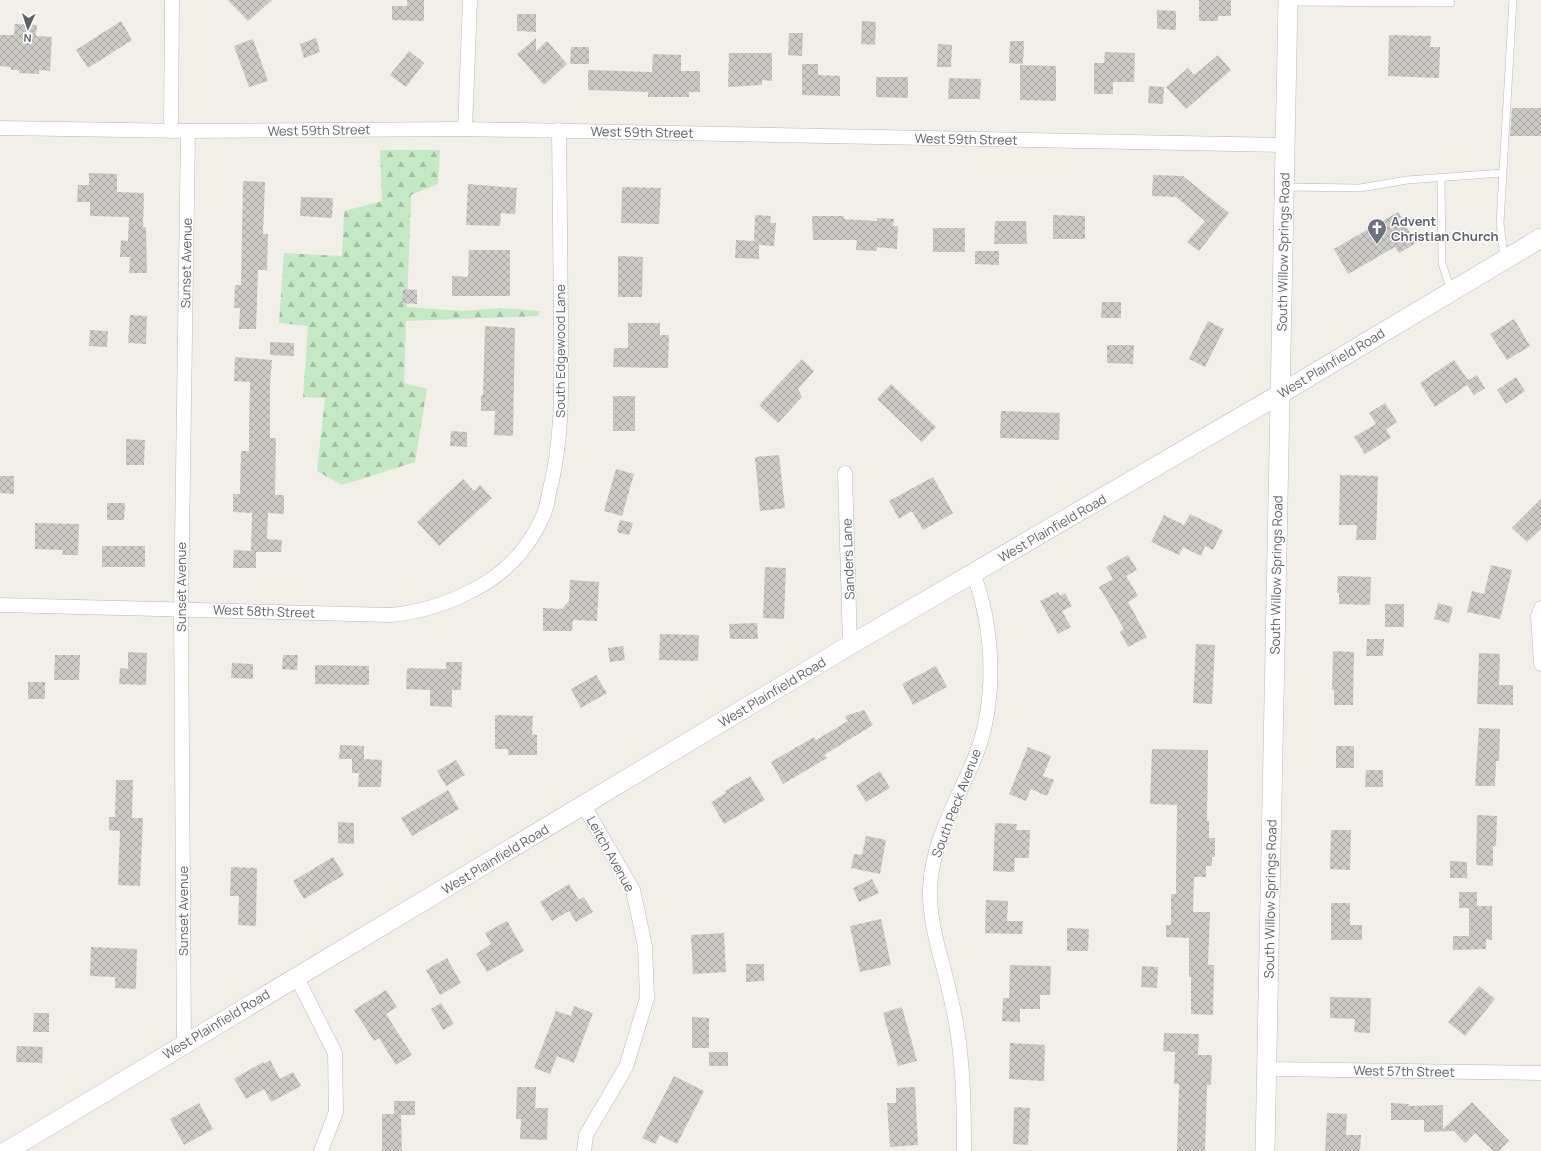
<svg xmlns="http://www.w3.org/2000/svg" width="1541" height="1151" font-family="Manrope,sans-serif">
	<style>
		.forest { fill: url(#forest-firs) }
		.building { fill: url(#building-cross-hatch) }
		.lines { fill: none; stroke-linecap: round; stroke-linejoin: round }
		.lane-casing { stroke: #b5b8bc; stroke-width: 8 }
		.street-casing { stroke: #b5b8bc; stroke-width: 15 }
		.secondary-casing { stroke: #b6babf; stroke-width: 20 }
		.lane { stroke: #fff; stroke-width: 7 }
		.street { stroke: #fff; stroke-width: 14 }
		.secondary { stroke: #fff; stroke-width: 19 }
		.labels { text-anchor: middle; stroke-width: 3; stroke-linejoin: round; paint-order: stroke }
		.street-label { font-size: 13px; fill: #5f6368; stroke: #fff }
		.worship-label { font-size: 13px; font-weight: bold; fill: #5b616d; stroke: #fff; text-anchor: start }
	</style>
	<defs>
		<pattern id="forest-firs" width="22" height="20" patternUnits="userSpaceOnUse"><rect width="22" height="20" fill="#c5e8c5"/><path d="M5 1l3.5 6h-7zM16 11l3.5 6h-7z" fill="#a3c0a4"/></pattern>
		<pattern id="building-cross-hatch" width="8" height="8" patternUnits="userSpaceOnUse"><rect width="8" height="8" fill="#cccac5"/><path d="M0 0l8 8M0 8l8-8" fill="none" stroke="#a9a8a4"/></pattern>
	</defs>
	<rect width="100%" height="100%" fill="#f1efe8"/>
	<path class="forest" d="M380 150H440L438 184 411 195 407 307 463 311 501 308 540 311 538 316 406 321 404 383 427 389 415 462 342 485 317 471 325 398 303 397 308 326 279 323 284 253 342 256 344 211 382 201Z"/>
	<g class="building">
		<path d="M228 0H272L248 21Z"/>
		<path d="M407 0H424V21L392 20V6H407Z"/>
		<path d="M1199 0H1231V16H1218V21H1199Z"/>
		<path d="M1157 10 1176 11V30L1157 29Z"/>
		<path d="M517 14H536V32L517 31Z"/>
		<path d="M121 21 132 40 88 68 76 50Z"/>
		<path d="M862 21 876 22 875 45 861 44Z"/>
		<path d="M15 24 37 25 36 36 52 37 50 71 39 70V74L19 73V70H11V67L0 66V35H14Z"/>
		<path d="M789 33H803L802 56 788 55Z"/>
		<path d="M1389 35 1431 36 1430 47H1440L1439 78 1388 76Z"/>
		<path d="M316 38 320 52 304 58 300 44Z"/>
		<path d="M536 38V51L547 41 567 64 544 85 517 54Z"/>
		<path d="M253 39 268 81 249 87 234 46Z"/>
		<path d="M1010 41H1024L1023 64 1009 63Z"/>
		<path d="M938 44 952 45 951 67H937Z"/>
		<path d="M571 47H589V64H570Z"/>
		<path d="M409 51 424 63 406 87 390 75Z"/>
		<path d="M1105 52 1135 53 1134 82H1113V94H1094V63H1104Z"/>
		<path d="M729 53H772V81L762 80V85L728 87Z"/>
		<path d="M653 54 681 55V71H700V92H689V97H648V92L588 90V70L652 72Z"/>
		<path d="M1218 55 1231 70 1186 109 1166 87 1188 68 1194 75Z"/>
		<path d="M802 64H818V75L840 76V96L802 95Z"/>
		<path d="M1020 65 1056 66V101L1020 100Z"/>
		<path d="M876 77H908V98L876 97Z"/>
		<path d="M949 78 981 79 980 99H948Z"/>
		<path d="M1149 86 1164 87 1163 104 1148 103Z"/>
		<path d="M1512 108H1541V136H1510Z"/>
		<path d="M89 173 117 174V192L144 193 143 227H146L147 273H129L130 257H120L121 240 128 241 129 217 90 216V202H77L78 185H89Z"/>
		<path d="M1153 175 1183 176 1229 213 1199 251 1187 242 1205 221 1176 197 1152 196Z"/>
		<path d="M243 181 265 182 263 234H268L267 270H258L256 329H239L240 308H234L235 285H241Z"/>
		<path d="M468 184 517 188 515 214 501 213 500 226 466 225Z"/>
		<path d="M622 187 661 188 659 224 621 223Z"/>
		<path d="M301 197 333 198 332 218 300 216Z"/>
		<path d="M1398 212 1416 243 1399 253 1395 247 1348 274 1334 249Z"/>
		<path d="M755 215 771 216 770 223H776L774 246 759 245V259L735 258 736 240 754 241Z"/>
		<path d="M1053 215 1085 216V239H1053Z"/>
		<path d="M812 216H844V219L877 221V218L894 219 893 226H898L897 249 877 247V251L856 250 857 240H813Z"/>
		<path d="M995 221H1026L1027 244H994Z"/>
		<rect x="933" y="228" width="32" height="24"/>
		<path d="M469 250H510V296H452V276L468 277Z"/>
		<path d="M975 251H999V265L975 264Z"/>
		<path d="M618 256 643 257 642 297H618Z"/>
		<path d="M403 289 417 290V304L402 303Z"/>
		<path d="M1102 302H1121V318H1101Z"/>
		<path d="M130 315 147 316 146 344 128 343Z"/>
		<path d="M1514 319 1530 346 1507 360 1490 334Z"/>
		<path d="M1208 321 1224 329 1205 367 1189 359Z"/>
		<path d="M628 323H660V335H669L668 368 613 367 614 348H628Z"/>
		<path d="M485 326 515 328 513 436 494 435 495 411H481V395H483Z"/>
		<path d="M90 330 108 331 107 347 89 346Z"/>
		<path d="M270 342 294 343V356L270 355Z"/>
		<path d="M1107 345H1134L1133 364 1107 363Z"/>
		<path d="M235 357 272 360 270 383V438H276L275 495H284V514L268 513 267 539 282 540 281 552H256V568H233L234 550 251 551 252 513 233 512V494H240L241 451H249V426L250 382 234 381Z"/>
		<path d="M802 359 814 371 798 389 802 397 778 423 759 405Z"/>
		<path d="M1454 360 1468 380 1477 375 1485 388 1474 395 1467 385 1435 407 1420 383Z"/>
		<path d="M1516 377 1525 391 1506 404 1497 390Z"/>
		<path d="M891 384 936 427 922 442 877 399Z"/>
		<rect x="613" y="396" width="22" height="35"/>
		<path d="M1385 403 1397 422 1386 429 1391 438 1365 454 1354 437 1376 424 1369 413Z"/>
		<path d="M1001 411 1060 413 1059 440 1000 438Z"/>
		<path d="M451 431 467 432V447L450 446Z"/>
		<path d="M126 439 145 440 144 465H126Z"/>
		<path d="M779 455 785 508 760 511 755 457Z"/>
		<path d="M616 469 634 474 622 516 604 511Z"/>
		<path d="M1340 475 1378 476 1376 540H1356L1357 525H1339Z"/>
		<path d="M0 476H14V494L0 493Z"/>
		<path d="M933 477 953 513 923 530 912 511 899 519 889 501Z"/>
		<path d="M463 479 474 491 480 485 492 498 439 546 417 522Z"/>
		<path d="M1541 499V529L1527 542 1512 528Z"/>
		<path d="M107 503H125L124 520H107Z"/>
		<path d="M1190 514 1223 530 1213 550 1205 546 1201 556 1183 547 1179 555 1151 542 1164 515 1184 525Z"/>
		<path d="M620 520 633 523 629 535 617 532Z"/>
		<path d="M35 523 79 524 78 555H62L63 550 35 549Z"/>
		<rect x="102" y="546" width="43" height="21"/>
		<path d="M1128 555 1137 570 1126 576 1138 596 1128 602 1147 637 1128 647 1120 632 1124 629 1099 587 1113 579 1106 567Z"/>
		<path d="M1491 565 1512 570 1500 619 1467 612 1472 591 1484 594Z"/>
		<path d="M765 567 786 568 784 619 763 618Z"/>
		<path d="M1338 576 1371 577 1370 605 1339 604V593H1337Z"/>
		<path d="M570 580 599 582 597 621 573 620 572 631H543V608L562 609 569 601Z"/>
		<path d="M1058 592 1060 596 1065 593 1072 606 1062 611 1071 627 1058 634 1040 601Z"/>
		<path d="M1438 603 1453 607 1449 623 1434 619Z"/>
		<rect x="1385" y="604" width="19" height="23"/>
		<path d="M757 623 758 639H730L729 624Z"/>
		<path d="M660 634 699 635 698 661 659 660Z"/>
		<path d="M1367 639H1384L1383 656H1366Z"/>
		<path d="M1196 644 1215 645 1212 704 1193 703Z"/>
		<path d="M623 646 625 660 610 662 608 648Z"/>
		<path d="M1333 651 1354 652 1353 705H1334V690H1332Z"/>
		<path d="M128 652 147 653 146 685 119 684 120 668 128 669Z"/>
		<path d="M1479 653 1500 654 1499 685H1513V705L1477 704Z"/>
		<path d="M55 655H80L79 680H54Z"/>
		<path d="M283 655H298L297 670 282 669Z"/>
		<path d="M446 662H462L461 690H452V707L430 706V690L406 689 407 668 446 669Z"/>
		<path d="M232 663 253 664V679L231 678Z"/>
		<path d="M315 665 369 666V685L315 684Z"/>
		<path d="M936 666 947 687 913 705 902 684Z"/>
		<path d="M596 675 607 693 581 708 571 689Z"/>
		<rect x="28" y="682" width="17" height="17"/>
		<path d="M864 710 873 725 824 755 827 758 783 784 771 762 814 737 816 740 848 721 845 716Z"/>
		<path d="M495 715 533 716 532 734 537 735V755H508V749H495Z"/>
		<path d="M1479 728 1500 729 1499 761H1496L1495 786H1475Z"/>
		<path d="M340 745 364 746V759L382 760 381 787H358L359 773H352V759H339Z"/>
		<rect x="1336" y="746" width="18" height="22"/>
		<path d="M1028 747 1051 756 1043 776 1054 780 1047 796 1031 789 1026 801 1009 794Z"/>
		<path d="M1152 749 1208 750 1207 821H1209V838H1215V857H1212V866H1206V877H1194L1193 912H1210L1208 965H1214L1213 1015 1191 1014V977H1189V938L1166 937V925H1171V894H1176L1177 805 1150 804Z"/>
		<path d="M456 760 465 775 446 786 437 771Z"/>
		<path d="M1366 770H1383V787H1365Z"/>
		<path d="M880 771 890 788 866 802 856 786Z"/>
		<path d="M750 776 765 800 724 824 711 802 726 793 725 791Z"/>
		<path d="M116 780H133L132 818H143L140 886 118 885 120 831 109 830V817H115Z"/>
		<path d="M448 790 459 809 412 836 401 818Z"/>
		<path d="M1477 815 1497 816 1496 846H1493V866L1476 865Z"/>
		<path d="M338 822 354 823V844L338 843Z"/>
		<path d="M995 823 1017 824 1016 830H1030L1029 858H1015L1014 872 993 871Z"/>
		<path d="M1331 830H1351L1350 870 1330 869Z"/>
		<path d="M866 836 886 840 880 874 851 868 854 854 862 855Z"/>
		<path d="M333 857 344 875 304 899 293 881Z"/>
		<path d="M1450 861 1467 862V878H1450Z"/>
		<path d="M231 867 257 868 256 926 238 925 239 896H230Z"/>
		<path d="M872 879 879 893 859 902 853 888Z"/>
		<path d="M569 884 579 900 584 897 593 912 576 922 569 911 552 921 540 902Z"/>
		<path d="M1459 892H1477V906H1492V940L1486 939V949L1453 950V936H1469V908H1459Z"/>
		<path d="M986 900 1008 901 1007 921H1023L1022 934 985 933Z"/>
		<path d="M1331 903H1350V925H1362V940H1331Z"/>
		<path d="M881 919 891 965 860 972 850 926Z"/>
		<path d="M507 921 524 951 487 972 476 954 491 944 485 933Z"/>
		<path d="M1067 928 1089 929 1088 951H1067Z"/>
		<path d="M724 933 726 972 693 974 691 935Z"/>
		<path d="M91 947 137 949 136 989 115 988V977L90 976Z"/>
		<path d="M447 958 461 983 440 995 426 970Z"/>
		<path d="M746 964H764V981L746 982Z"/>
		<path d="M1010 965 1051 966 1050 995H1040V1009H1020V1022L1002 1021 1003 998H1009Z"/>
		<path d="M1142 966 1158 967 1157 988 1141 987Z"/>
		<path d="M1479 986 1495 999 1465 1036 1448 1022Z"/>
		<path d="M386 990 397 1007 386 1014 412 1055 396 1065 379 1038 374 1041 354 1010Z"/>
		<path d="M1330 997 1371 998 1370 1033 1354 1032 1355 1019 1330 1018Z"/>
		<path d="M441 1003 454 1024 443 1030 431 1009Z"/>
		<path d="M574 1006 593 1013 574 1063 557 1056 550 1074 534 1068 556 1011 571 1016Z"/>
		<path d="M902 1007 917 1061 898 1066 883 1013Z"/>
		<path d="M34 1013H49V1032H33Z"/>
		<path d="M692 1017 709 1018V1048H692Z"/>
		<path d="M1164 1033 1199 1034 1198 1055H1212L1211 1085H1207L1205 1151H1177L1179 1084H1174L1175 1052 1163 1051Z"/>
		<path d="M1010 1043 1045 1045 1044 1081 1009 1079Z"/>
		<path d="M17 1046 43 1047 42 1063 16 1062Z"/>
		<rect x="709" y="1052" width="19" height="14"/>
		<path d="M270 1060 280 1079 293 1072 301 1086 271 1102 264 1089 246 1099 234 1079 263 1062 264 1064Z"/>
		<path d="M674 1076 704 1091 677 1144 660 1135 655 1144 642 1138Z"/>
		<path d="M517 1087H536L535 1108H548L547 1140 520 1139 521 1119H516Z"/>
		<path d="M915 1087 918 1145 890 1147 887 1103H896V1088Z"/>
		<path d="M394 1101H415V1115H401L402 1151H382V1114H394Z"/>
		<path d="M1472 1102 1509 1141 1499 1151H1493L1475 1133 1465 1143 1454 1131 1424 1132V1120H1391V1103L1409 1104 1408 1106 1443 1105V1129Z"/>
		<path d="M199 1103 213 1129 184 1145 170 1119Z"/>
		<path d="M1014 1107 1030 1108 1028 1145 1013 1144Z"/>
		<path d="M1327 1113 1347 1114 1346 1135H1361L1360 1151H1325Z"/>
	</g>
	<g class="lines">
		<defs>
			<g id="lane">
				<path d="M1288 2 1451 3"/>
				<path d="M1441 178 1442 263 1451 291"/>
				<path d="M1284 187 1360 188 1407 180 1502 173"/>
				<path d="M1504 258 1500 223 1513 0"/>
			</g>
			<g id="street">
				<path d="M0 128 188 131 465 129 1285 145"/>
				<path d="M465 129 470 0"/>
				<path d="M171 131 172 0"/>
				<path d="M845 473 850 645"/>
				<path d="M0 605 391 615C420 612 445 605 471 591 504 575 528 550 543 516 546 509 548 501 549 493 564 437 561 378 561 321 560 258 560 194 559 130"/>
				<path d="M1541 608 1538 616 1541 664"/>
				<path d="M296 976 335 1053 336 1112 321 1151"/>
				<path d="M184 1044 181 609 188 131"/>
				<path d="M1266 1069 1541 1073"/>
				<path d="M584 1151 586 1135 626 1067 647 998 645 946 633 890 584 806"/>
				<path d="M964 1151C964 1098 963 1046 950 995 942 957 929 927 930 888 932 842 956 802 974 760 992 717 994 666 986 620 984 605 978 589 974 573"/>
			</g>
			<g id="secondary">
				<path d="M7 1151 850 645 1280 394 1541 238"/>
				<path d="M1265 1151 1288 0"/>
			</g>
		</defs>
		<use href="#lane" class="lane-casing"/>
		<use href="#street" class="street-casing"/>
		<use href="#secondary" class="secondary-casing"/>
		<use href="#lane" class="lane"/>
		<use href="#street" class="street"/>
		<use href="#secondary" class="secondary"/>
	</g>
	<defs>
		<symbol id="church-pin" viewBox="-11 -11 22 30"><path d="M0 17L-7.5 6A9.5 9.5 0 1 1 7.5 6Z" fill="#6b7280" stroke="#fff"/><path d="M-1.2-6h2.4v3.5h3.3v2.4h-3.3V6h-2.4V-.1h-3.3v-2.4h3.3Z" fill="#fff"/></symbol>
	</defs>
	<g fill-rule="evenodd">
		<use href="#church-pin" x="1366" y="217" width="22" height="30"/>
	</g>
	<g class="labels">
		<g class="street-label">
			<text transform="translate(319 130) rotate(-1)" y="5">West 59th Street</text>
			<text transform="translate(642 132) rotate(1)" y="5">West 59th Street</text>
			<text transform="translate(966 139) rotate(1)" y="5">West 59th Street</text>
			<text transform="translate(1283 252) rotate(-89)" y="5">South Willow Springs Road</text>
			<text transform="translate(186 263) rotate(-89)" y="5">Sunset Avenue</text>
			<text transform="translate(560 351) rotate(-90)" y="5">South Edgewood Lane</text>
			<text transform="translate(1331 363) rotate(-31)" y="5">West Plainfield Road</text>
			<text transform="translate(1052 528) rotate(-30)" y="5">West Plainfield Road</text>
			<text transform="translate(848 559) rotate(-92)" y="5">Sanders Lane</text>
			<text transform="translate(1276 575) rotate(-89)" y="5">South Willow Springs Road</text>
			<text transform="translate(181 587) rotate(-90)" y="5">Sunset Avenue</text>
			<text transform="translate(264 611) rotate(2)" y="5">West 58th Street</text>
			<text transform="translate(772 692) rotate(-31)" y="5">West Plainfield Road</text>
			<text transform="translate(956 803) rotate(-69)" y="5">South Peck Avenue</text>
			<text transform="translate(611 854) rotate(61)" y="5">Leitch Avenue</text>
			<text transform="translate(495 859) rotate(-31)" y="5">West Plainfield Road</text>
			<text transform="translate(1270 899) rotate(-89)" y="5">South Willow Springs Road</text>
			<text transform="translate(183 911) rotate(-90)" y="5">Sunset Avenue</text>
			<text transform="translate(216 1024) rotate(-31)" y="5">West Plainfield Road</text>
			<text transform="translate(1404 1071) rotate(1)" y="5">West 57th Street</text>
		</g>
		<g class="worship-label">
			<text x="1391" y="226">Advent<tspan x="1391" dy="15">Christian Church</tspan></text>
		</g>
	</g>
	<g transform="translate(28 28) rotate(183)" stroke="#ffffff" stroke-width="3" paint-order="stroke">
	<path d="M0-3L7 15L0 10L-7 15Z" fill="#5f6368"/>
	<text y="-6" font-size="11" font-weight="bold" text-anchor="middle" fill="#5f6368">N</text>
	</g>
</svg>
